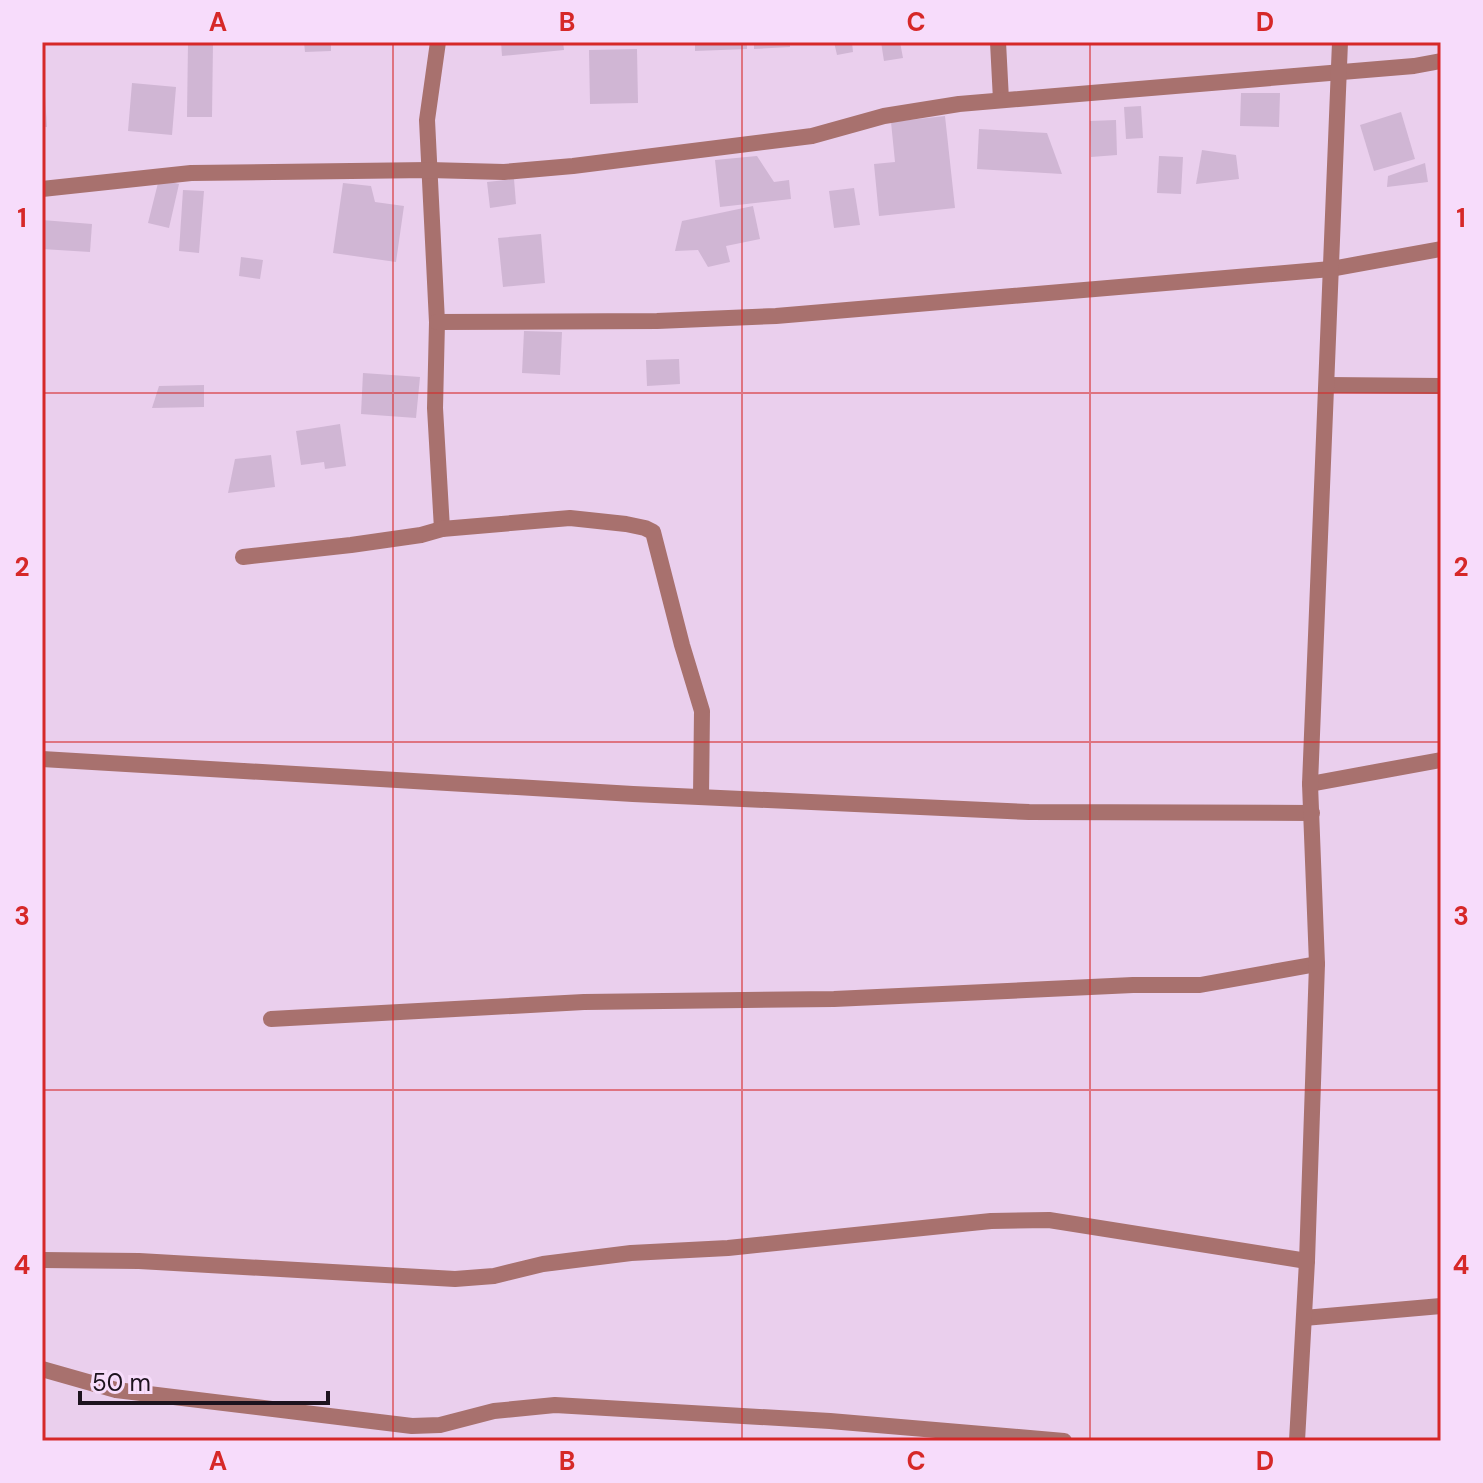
<svg xmlns="http://www.w3.org/2000/svg" width="1483" height="1483" font-family="'DM Sans',sans-serif">
	<style>
		.building { fill: #d0b6d4 }
		.lines { fill: none; stroke-linecap: round; stroke-linejoin: round }
		.street { stroke: #a8716e; stroke-width: 16 }
		.grid { fill: none; stroke: #d62828; stroke-width: 2; stroke-opacity: 0.55 }
		.neatline { fill: none; stroke: #d62828; stroke-width: 3 }
		.grid-label { font-size: 26px; text-anchor: middle; font-weight: bold; fill: #d62828 }
	</style>
	<rect width="100%" height="100%" fill="#eacfed"/>
	<g class="building">
		<path d="M188 42H213L212 117H187Z"/>
		<path d="M304 42H331V51L305 52Z"/>
		<path d="M501 42H563L564 50 502 56Z"/>
		<path d="M695 42H747V49L695 51Z"/>
		<path d="M754 42H790V47L754 49Z"/>
		<path d="M834 42H852L853 52 837 55Z"/>
		<path d="M881 42H900L903 58 884 61Z"/>
		<path d="M637 49 638 103 590 104 589 50Z"/>
		<path d="M42 81H44L47 127H42Z"/>
		<path d="M132 83 176 87 172 135 128 131Z"/>
		<path d="M1241 93H1280L1279 127 1240 126Z"/>
		<path d="M1141 106 1143 138 1126 139 1124 107Z"/>
		<path d="M1401 112 1415 159 1374 171 1360 125Z"/>
		<path d="M945 116 955 208 879 216 874 164 895 162 891 122Z"/>
		<path d="M1116 120 1117 155 1091 157 1090 121Z"/>
		<path d="M979 129 1047 133 1062 174 977 169Z"/>
		<path d="M1202 150 1236 155 1239 179 1196 184Z"/>
		<path d="M757 156 774 182 789 180 791 199 720 207 715 160Z"/>
		<path d="M1159 156 1183 157 1181 194 1157 193Z"/>
		<path d="M1425 163 1428 182 1387 187 1388 176Z"/>
		<path d="M159 179 179 184 169 228 148 223Z"/>
		<path d="M514 179 516 204 490 208 487 182Z"/>
		<path d="M343 183 371 186 375 202 404 206 396 262 333 253Z"/>
		<path d="M854 188 860 225 834 228 829 191Z"/>
		<path d="M183 190 204 191 199 253 179 251Z"/>
		<path d="M753 206 760 239 726 246 730 262 708 267 698 250 675 251 682 221Z"/>
		<path d="M42 220 92 224 90 252 42 249Z"/>
		<path d="M541 234 545 283 503 287 498 238Z"/>
		<path d="M241 257 263 260 260 279 239 276Z"/>
		<path d="M524 331 562 332 560 375 522 373Z"/>
		<path d="M679 359 680 384 647 386 646 360Z"/>
		<path d="M363 373 420 377 416 418 361 414Z"/>
		<path d="M204 385V407L152 408 159 386Z"/>
		<path d="M340 424 346 466 325 469 324 462 301 465 296 431Z"/>
		<path d="M271 455 275 487 228 493 235 459Z"/>
	</g>
	<g class="lines">
		<g class="street">
			<path d="M438 42 427 120 437 322 435 408 442 529"/>
			<path d="M998 42 1001 100"/>
			<path d="M42 189 191 173 429 170 504 172 573 166 812 136 884 116 959 104 1414 66 1441 61"/>
			<path d="M437 322 657 321 776 316 1331 269 1441 249"/>
			<path d="M1327 385 1441 386"/>
			<path d="M243 557 351 545 421 535 442 529 570 518 626 524 645 528 653 532 682 645 702 711 701 796"/>
			<path d="M42 759 633 794 1029 812 1312 813"/>
			<path d="M1310 784 1441 760"/>
			<path d="M271 1019 584 1002 834 999 1133 985H1200L1317 964"/>
			<path d="M42 1260 139 1261 455 1279 494 1276 543 1264 631 1253 728 1248 991 1221 1049 1220 1307 1261"/>
			<path d="M1304 1318 1441 1306"/>
			<path d="M42 1369 116 1390 412 1426 440 1425 494 1411 555 1405 830 1421 1064 1441"/>
			<path d="M1297 1441 1307 1261 1317 964 1310 784 1340 42"/>
		</g>
	</g>
	<path class="grid" d="M393 42V1441M742 42V1441M1090 42V1441M42 393H1441M42 742H1441M42 1090H1441"/>
	<rect width="1483" height="1483" fill="none" stroke="#f7dcfb" stroke-width="88"/>
	<path d="M80 1391v12h248v-12" fill="none" stroke="#1d131e" stroke-width="4"/>
	<text x="92" y="1391" font-size="24" fill="#1d131e" stroke="#f7dcfb" stroke-width="6" paint-order="stroke">50 m</text>
	<rect x="44" y="44" width="1395" height="1395" class="neatline"/>
	<g class="grid-label">
		<text x="218" y="31">A</text>
		<text x="567" y="31">B</text>
		<text x="916" y="31">C</text>
		<text x="1265" y="31">D</text>
		<text x="22" y="227">1</text>
		<text x="1461" y="227">1</text>
		<text x="22" y="576">2</text>
		<text x="1461" y="576">2</text>
		<text x="22" y="925">3</text>
		<text x="1461" y="925">3</text>
		<text x="22" y="1274">4</text>
		<text x="1461" y="1274">4</text>
		<text x="218" y="1470">A</text>
		<text x="567" y="1470">B</text>
		<text x="916" y="1470">C</text>
		<text x="1265" y="1470">D</text>
	</g>
</svg>
